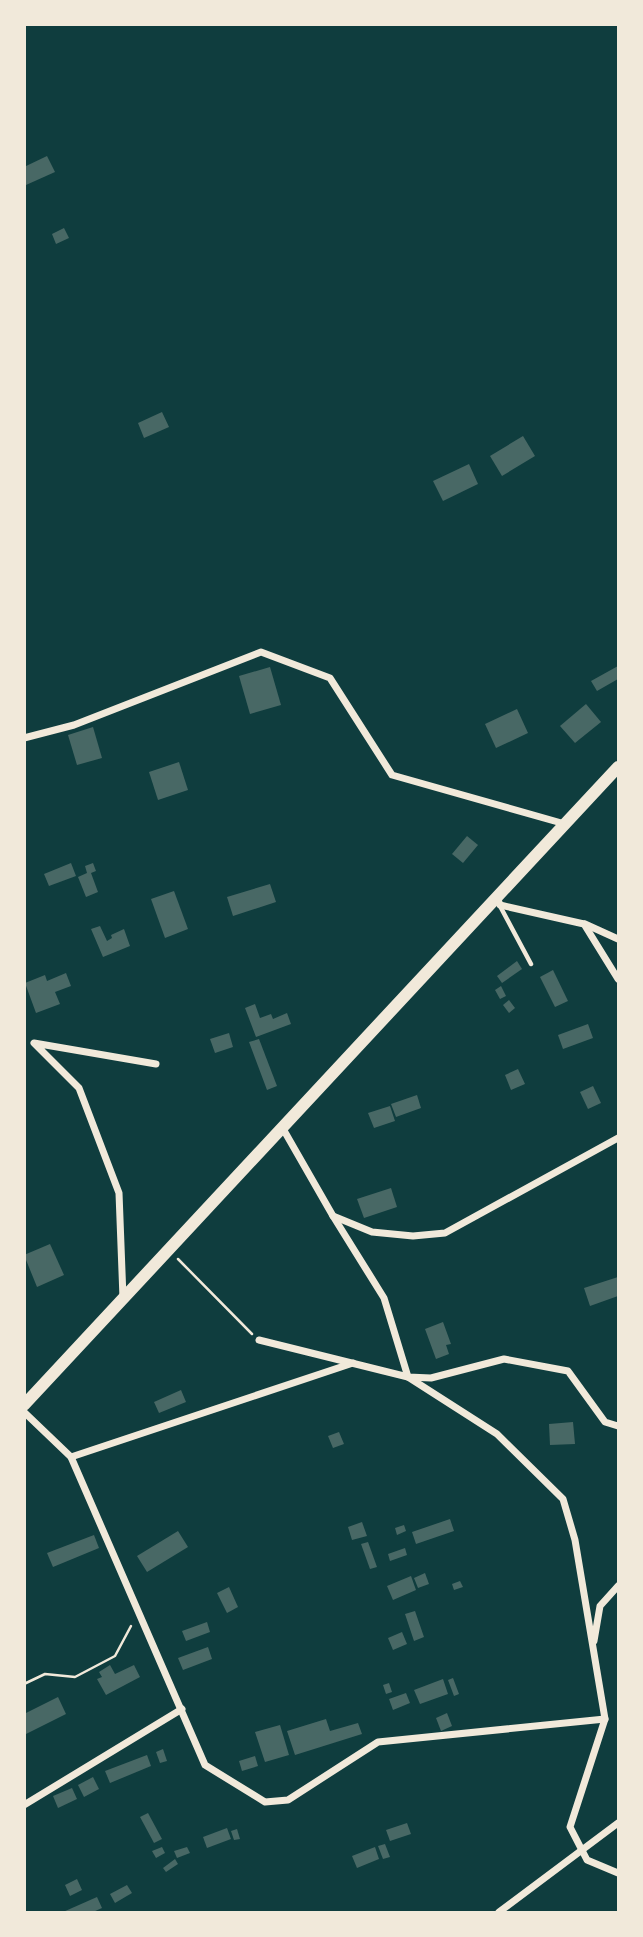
<svg xmlns="http://www.w3.org/2000/svg" width="643" height="1937" font-family="'Fira Sans Condensed',sans-serif">
	<style>
		.building { fill: #486865 }
		.lines { fill: none; stroke-linecap: round; stroke-linejoin: round }
		.path { stroke: #f1e9da; stroke-width: 2.5 }
		.service { stroke: #f1e9da; stroke-width: 4.5 }
		.minor { stroke: #f1e9da; stroke-width: 7 }
		.tertiary { stroke: #f1e9da; stroke-width: 12 }
	</style>
	<rect width="100%" height="100%" fill="#0f3d3e"/>
	<g class="building">
		<path d="M47 156 55 172 26 185 24 167Z"/>
		<path d="M64 228 69 238 56 244 52 234Z"/>
		<path d="M162 412 169 427 144 438 138 423Z"/>
		<path d="M523 436 535 456 502 476 490 456Z"/>
		<path d="M469 464 478 484 443 501 433 481Z"/>
		<path d="M618 666V679L597 691 591 681Z"/>
		<path d="M270 667 281 705 250 714 239 676Z"/>
		<path d="M586 704 601 722 575 743 560 726Z"/>
		<path d="M517 709 528 733 496 748 485 724Z"/>
		<path d="M93 727 102 758 77 765 68 735Z"/>
		<path d="M179 762 188 790 158 800 149 772Z"/>
		<path d="M467 836 478 845 463 863 452 854Z"/>
		<path d="M71 863 76 876 49 886 44 874Z"/>
		<path d="M93 863 96 871 91 873 98 892 86 897 78 877 87 873 85 866Z"/>
		<path d="M270 884 276 902 233 916 227 897Z"/>
		<path d="M174 891 188 929 165 938 151 899Z"/>
		<path d="M100 926 107 941 112 938 111 935 124 929 130 946 103 957 91 929Z"/>
		<path d="M517 961 522 969 502 983 497 976Z"/>
		<path d="M553 970 568 1001 555 1007 540 977Z"/>
		<path d="M66 973 71 986 55 992 60 1004 36 1013 25 983 45 975 47 981Z"/>
		<path d="M501 986 506 996 500 999 495 990Z"/>
		<path d="M509 1000 515 1008 509 1013 503 1005Z"/>
		<path d="M255 1004 260 1018 271 1014 273 1019 287 1013 291 1024 256 1037 245 1008Z"/>
		<path d="M588 1024 593 1038 563 1049 558 1035Z"/>
		<path d="M229 1033 233 1047 215 1053 210 1039Z"/>
		<path d="M259 1039 277 1086 267 1090 249 1042Z"/>
		<path d="M518 1069 525 1084 511 1090 505 1075Z"/>
		<path d="M593 1086 601 1103 588 1109 580 1092Z"/>
		<path d="M417 1095 421 1108 396 1117 391 1104Z"/>
		<path d="M390 1106 395 1121 374 1128 368 1113Z"/>
		<path d="M391 1188 397 1207 364 1218 357 1199Z"/>
		<path d="M50 1244 64 1275 37 1287 24 1255Z"/>
		<path d="M618 1277V1296L590 1306 584 1288Z"/>
		<path d="M443 1322 451 1344 446 1345 449 1354 436 1359 425 1329Z"/>
		<path d="M181 1390 186 1402 159 1413 154 1402Z"/>
		<path d="M573 1422 575 1444 550 1445 549 1424Z"/>
		<path d="M339 1432 344 1444 333 1448 328 1436Z"/>
		<path d="M450 1519 454 1531 416 1544 412 1532Z"/>
		<path d="M362 1522 367 1536 352 1540 348 1527Z"/>
		<path d="M404 1525 406 1531 397 1535 395 1528Z"/>
		<path d="M178 1531 188 1547 147 1572 137 1556Z"/>
		<path d="M94 1535 99 1548 53 1567 47 1553Z"/>
		<path d="M368 1542 377 1567 370 1569 361 1544Z"/>
		<path d="M405 1548 407 1555 390 1561 388 1554Z"/>
		<path d="M425 1573 429 1584 418 1588 414 1578Z"/>
		<path d="M411 1576 416 1590 393 1600 387 1586Z"/>
		<path d="M460 1581 463 1587 454 1590 452 1584Z"/>
		<path d="M229 1587 238 1607 227 1613 217 1593Z"/>
		<path d="M415 1611 424 1637 414 1641 405 1614Z"/>
		<path d="M207 1622 210 1632 186 1641 182 1631Z"/>
		<path d="M402 1632 407 1644 393 1650 388 1638Z"/>
		<path d="M208 1647 212 1659 183 1670 178 1658Z"/>
		<path d="M110 1665 115 1674 134 1665 140 1677 106 1695 97 1679 102 1677 99 1672Z"/>
		<path d="M453 1678 459 1694 454 1696 448 1680Z"/>
		<path d="M443 1679 448 1694 420 1704 414 1690Z"/>
		<path d="M389 1683 392 1692 386 1694 383 1685Z"/>
		<path d="M406 1693 410 1703 393 1710 389 1699Z"/>
		<path d="M58 1697 66 1714 24 1735V1714Z"/>
		<path d="M447 1713 452 1726 441 1731 436 1718Z"/>
		<path d="M326 1719 330 1731 358 1723 362 1734 295 1755 287 1731Z"/>
		<path d="M280 1725 289 1755 265 1762 255 1732Z"/>
		<path d="M163 1749 167 1761 160 1763 156 1752Z"/>
		<path d="M147 1755 151 1766 110 1783 105 1771Z"/>
		<path d="M255 1756 258 1766 242 1771 239 1761Z"/>
		<path d="M93 1777 99 1789 84 1797 78 1785Z"/>
		<path d="M72 1788 77 1799 58 1808 53 1796Z"/>
		<path d="M148 1813 162 1839 154 1843 140 1817Z"/>
		<path d="M407 1823 411 1834 390 1841 386 1830Z"/>
		<path d="M227 1828 231 1839 207 1848 203 1837Z"/>
		<path d="M237 1829 240 1839 234 1840 231 1831Z"/>
		<path d="M385 1844 390 1857 383 1859 378 1846Z"/>
		<path d="M162 1847 165 1853 156 1858 152 1851Z"/>
		<path d="M187 1847 190 1853 177 1858 174 1851Z"/>
		<path d="M375 1847 379 1859 357 1868 352 1856Z"/>
		<path d="M175 1859 178 1864 166 1872 163 1868Z"/>
		<path d="M77 1879 82 1890 70 1896 65 1885Z"/>
		<path d="M127 1885 132 1893 115 1903 110 1894Z"/>
		<path d="M97 1897 102 1908 93 1912H63Z"/>
	</g>
	<g class="lines">
		<g class="path">
			<path d="M178 1259 252 1334"/>
			<path d="M24 1684 45 1674 75 1677 115 1656 131 1626"/>
		</g>
		<path class="service" d="M500 906 531 964"/>
		<g class="minor">
			<path d="M24 738 74 725 261 652 330 678 392 775 565 824"/>
			<path d="M497 897 500 905 584 924 618 979"/>
			<path d="M585 924 618 939"/>
			<path d="M282 1127 333 1216 372 1232 413 1236 445 1233 618 1138"/>
			<path d="M333 1216 384 1298 408 1377 497 1434 563 1499 575 1540 605 1719 570 1827 587 1860 618 1873"/>
			<path d="M123 1298 119 1193 79 1088 34 1043 156 1064"/>
			<path d="M259 1340 408 1377 431 1378 504 1359 568 1371 605 1422 618 1426"/>
			<path d="M24 1412 71 1457 205 1765 265 1802 288 1800 378 1742 605 1719"/>
			<path d="M71 1457 353 1363"/>
			<path d="M594 1641 600 1606 618 1586"/>
			<path d="M24 1805 182 1709"/>
			<path d="M499 1912 618 1823"/>
		</g>
		<path class="tertiary" d="M24 1405 618 767"/>
	</g>
	<rect width="643" height="1937" fill="none" stroke="#f1e9da" stroke-width="52"/>
</svg>
